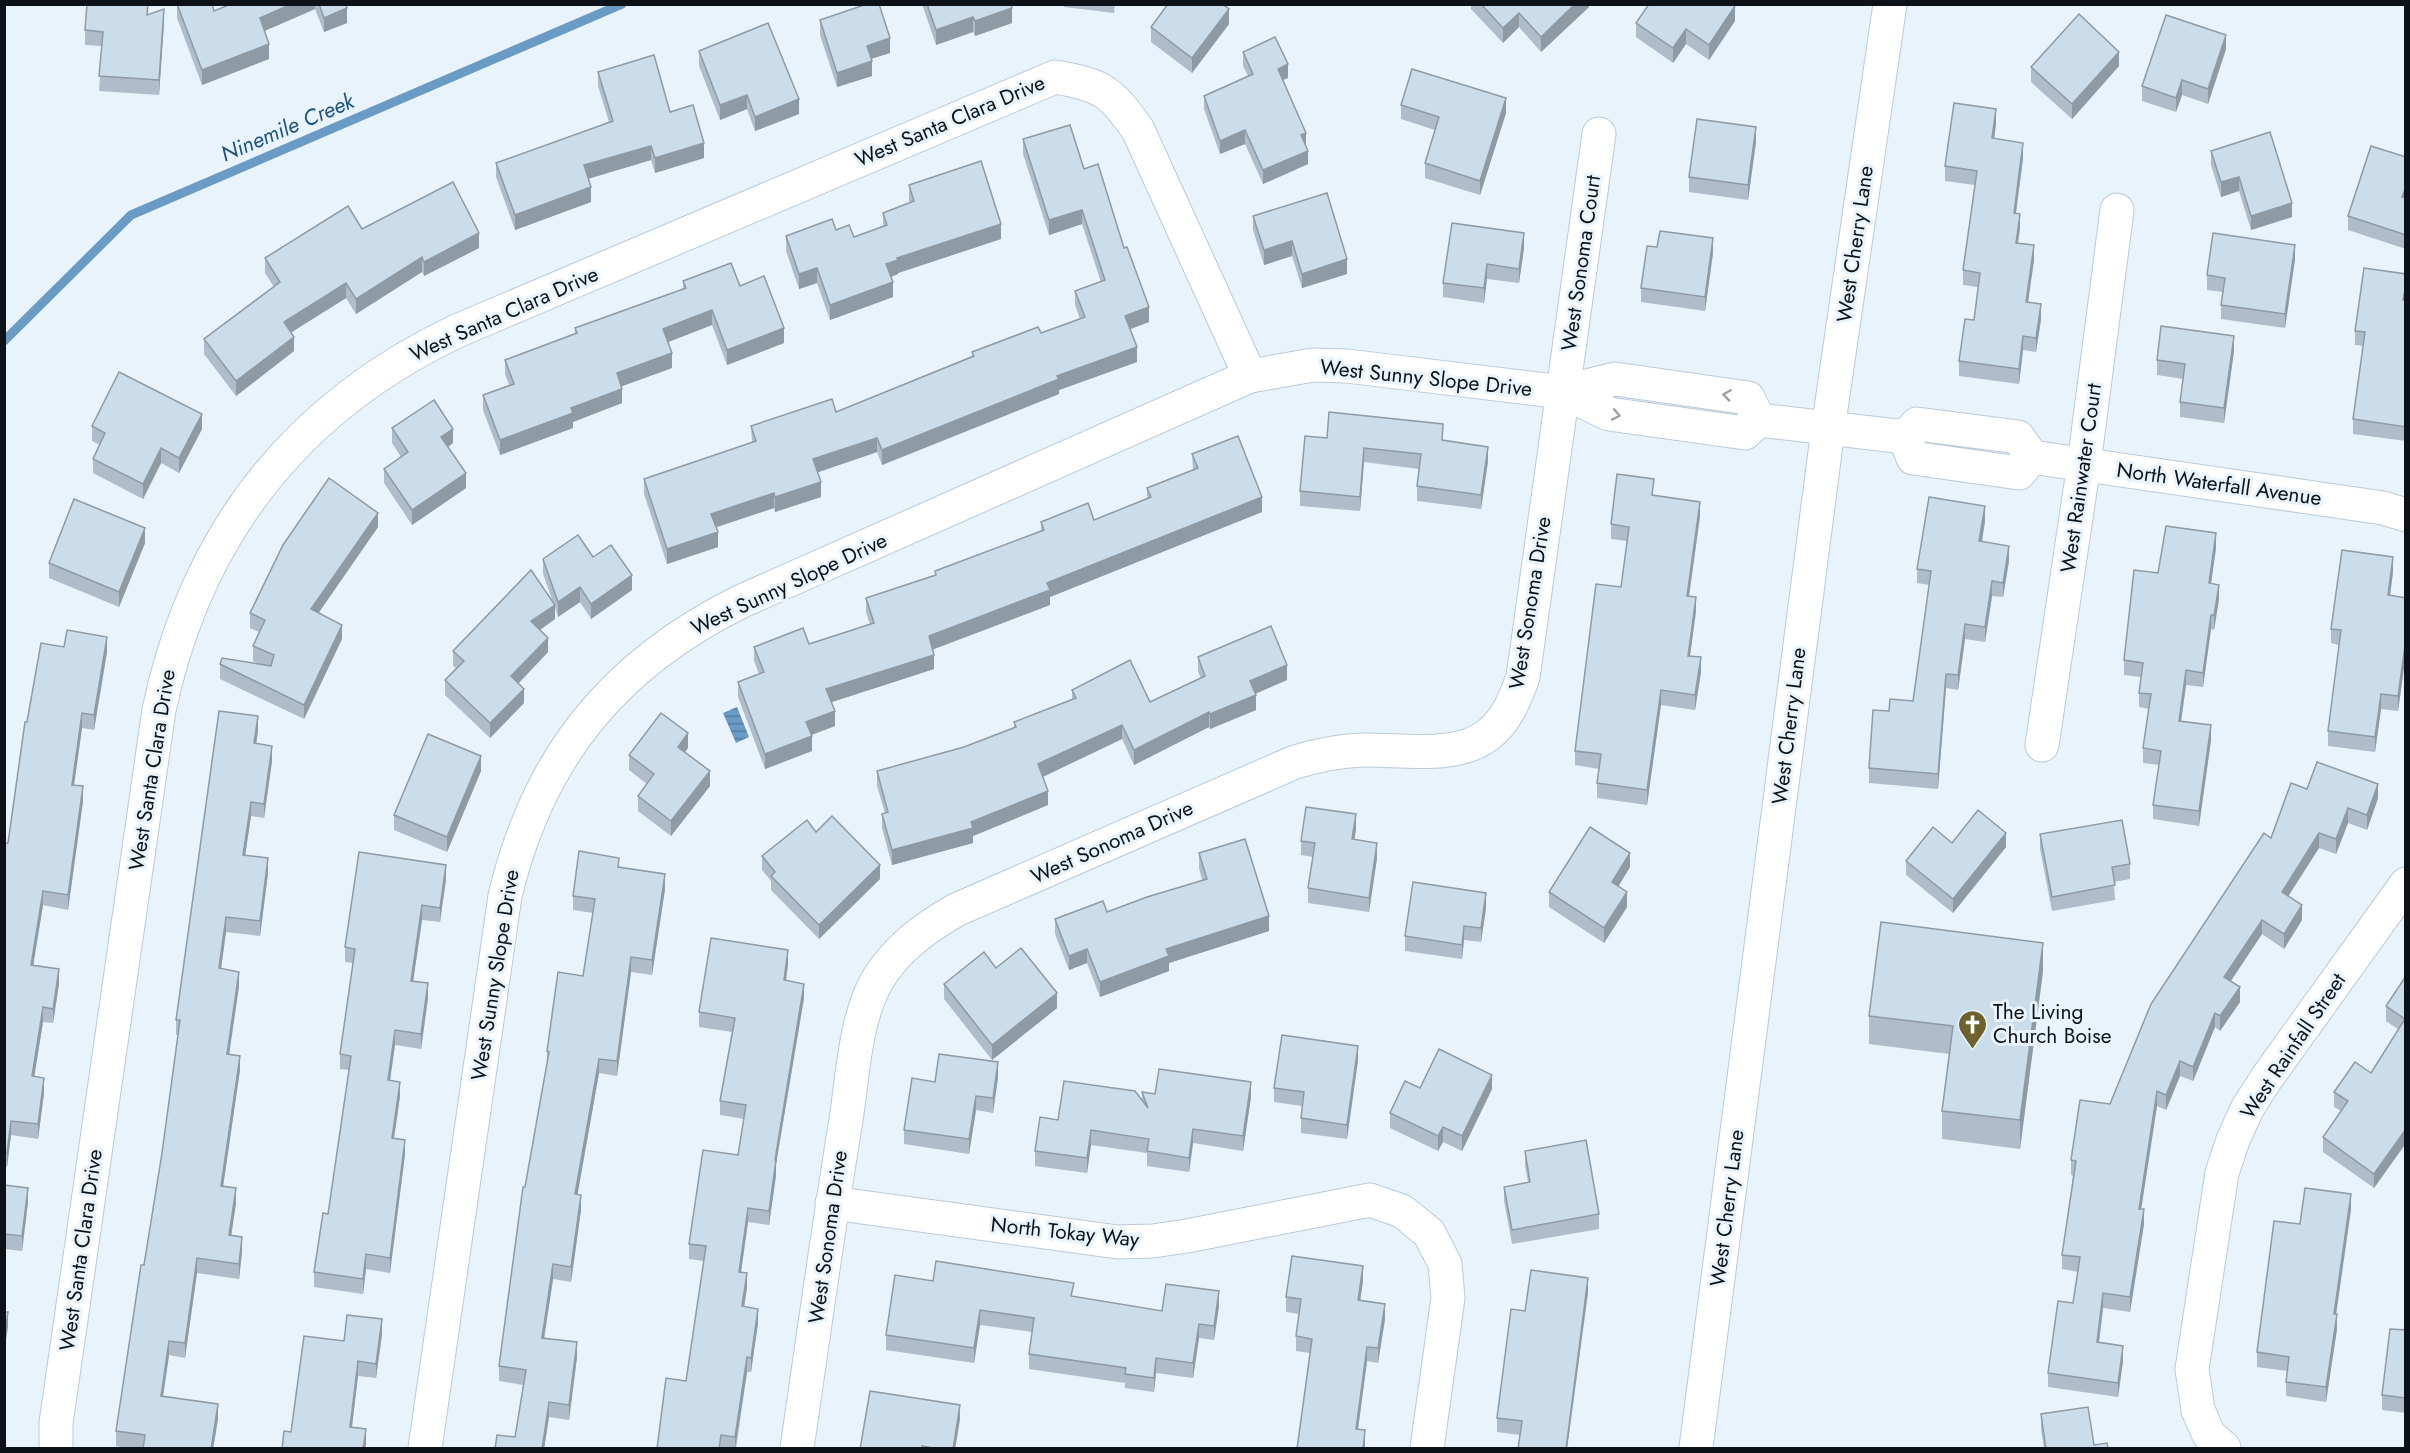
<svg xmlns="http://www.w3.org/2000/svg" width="2410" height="1453" font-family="Jost,sans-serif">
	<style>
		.water { fill: url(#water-rules) }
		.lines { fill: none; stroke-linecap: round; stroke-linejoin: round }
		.stream { stroke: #699bc5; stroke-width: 9 }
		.minor-casing { stroke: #bacad9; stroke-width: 35 }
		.major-casing { stroke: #bacad9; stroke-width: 35 }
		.minor { stroke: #fff; stroke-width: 33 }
		.major { stroke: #fff; stroke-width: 33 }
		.wall { fill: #afbdca }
		.shaded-wall { fill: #8e9aa4 }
		.building { fill: #cbdceb; stroke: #8e9aa4; stroke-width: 1.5 }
		.oneway { stroke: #9ea0a2 }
		.labels { text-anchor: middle; stroke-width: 6; stroke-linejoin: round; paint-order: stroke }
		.street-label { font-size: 21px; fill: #0c1217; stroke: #e9f3fc }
		.poi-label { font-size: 21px; fill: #0c1217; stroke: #e9f3fc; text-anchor: start }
		.water-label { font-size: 22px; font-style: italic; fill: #1e557f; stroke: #e9f3fc }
	</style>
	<defs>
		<pattern id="water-rules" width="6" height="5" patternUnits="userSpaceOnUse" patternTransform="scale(1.5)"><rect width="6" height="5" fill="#699bc5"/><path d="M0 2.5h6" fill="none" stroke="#557d9f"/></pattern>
	</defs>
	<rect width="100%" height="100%" fill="#e9f3fc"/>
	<path class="water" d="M737 707 749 737 736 743 723 713Z"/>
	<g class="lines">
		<path class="stream" d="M4 341 131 215 622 4"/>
		<defs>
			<g id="minor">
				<path d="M1759 420 1905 437"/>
				<path d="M1917 424 2018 437 2032 457 2019 473 1913 458 1905 437Z"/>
				<path d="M2032 457 2383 508 2406 515"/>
				<path d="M2042 745 2084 464 2117 210"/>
				<path d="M832 1203 1118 1242 1153 1241 1187 1236 1370 1200 1402 1211 1429 1233 1445 1264 1448 1298 1427 1448"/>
				<path d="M56 1448V1423L159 710C196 535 295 408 457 331L1055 77C1102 85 1111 91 1138 130L1250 376"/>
				<path d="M425 1448 505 896C538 757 614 664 742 601L1250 376 1313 365 1347 366 1563 392 1609 414 1745 433 1759 420 1748 398 1615 379 1563 392"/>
				<path d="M797 1448C813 1339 828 1229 846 1120 853 1074 855 1018 878 979 897 948 925 928 956 910L1295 762C1318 755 1339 751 1362 750 1401 749 1456 760 1488 735 1507 720 1515 699 1523 677L1599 134"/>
				<path d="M2224 1448 2209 1435 2198 1410 2192 1369 2222 1173 2233 1140 2247 1109 2266 1079 2406 884"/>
			</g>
			<path id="major" d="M1696 1448 1828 429 1890 4"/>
		</defs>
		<use href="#minor" class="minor-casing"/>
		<use href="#major" class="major-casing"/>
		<use href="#minor" class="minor"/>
		<use href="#major" class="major"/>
	</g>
	<g class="wall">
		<path d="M148 4V15L164 23 159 95 99 91 102 46 85 45V30Z"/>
		<path d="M177 4 214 11 231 4H345L347 23 324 32 315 9 264 31 269 59 202 85 177 18Z"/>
		<path d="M922 4H1011L1012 23 975 36 973 32 936 45Z"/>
		<path d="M1064 4H1115L1114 13 1064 7Z"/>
		<path d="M1471 4H1589V7L1541 52 1519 27 1503 43 1471 9Z"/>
		<path d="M820 20 890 53 871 59 872 76 837 87 820 35Z"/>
		<path d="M1735 21 1709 60 1686 44 1673 63 1636 37V23Z"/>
		<path d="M1229 24 1192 73 1151 42V27Z"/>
		<path d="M2226 49 2208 104 2182 95 2176 112 2142 101V86Z"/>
		<path d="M699 51 799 114 755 131 747 109 720 120 699 66Z"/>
		<path d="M1243 52 1288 78 1283 80 1306 146 1308 164 1263 184 1245 144 1220 154 1204 109V96L1248 76 1243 66Z"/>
		<path d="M2119 66 2072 119 2031 82V67Z"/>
		<path d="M598 72 670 112 704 158 655 173 651 160 588 179 591 202 515 230 496 177V163L609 122 598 86Z"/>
		<path d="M1401 105 1506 113 1480 195 1425 178V163L1435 130 1401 119Z"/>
		<path d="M1996 124 1994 139 2023 158 2016 213 2020 228 2018 243 2034 260 2028 302 2041 319 2036 352 2023 350 2019 384 1959 376V361L1974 320 1978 287 1963 285V270L1975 185 1945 181V166Z"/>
		<path d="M1023 139 1084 169 1124 248 1149 322 1130 329 1137 362 1059 390V394L882 465 877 452 818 472 821 497 775 512 774 508 716 527 718 547 667 564 644 494V479L752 443 751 426 836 412 972 356V352L1041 333 1080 319 1075 305V291L1101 282 1082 224 1049 235 1023 154Z"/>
		<path d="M1756 142 1748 200 1689 192V177Z"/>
		<path d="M2211 151 2292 217 2251 230 2239 191 2221 197 2211 165Z"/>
		<path d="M2406 157V249L2348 230V216Z"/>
		<path d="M909 185 1001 239 898 273V274L891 277 893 297 830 320 817 283 799 289 786 251V236L836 230 854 237 883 226V213L910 203 909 200Z"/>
		<path d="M1253 216 1347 274 1302 288 1292 256 1264 265 1253 230Z"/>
		<path d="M362 229 479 248 424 276 422 272 356 314 346 298 291 332 294 351 236 396 204 354V339L274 287 265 273V258Z"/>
		<path d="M1524 248 1519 283 1487 279 1484 303 1443 297V283Z"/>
		<path d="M1713 253 1705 311 1641 302V288Z"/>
		<path d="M2295 259 2285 328 2221 319V305L2223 292 2207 290V275Z"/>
		<path d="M2406 274V441L2353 434V419L2363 346 2355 345V331Z"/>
		<path d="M683 281 740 286 784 343 727 365 712 325 668 342 672 368 622 386V403L573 422V428L500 455 483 410V395L509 385 505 374V360L575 334V328L683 289Z"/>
		<path d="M2234 351 2224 423 2180 417V402L2183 379 2157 375V360Z"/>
		<path d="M92 426 202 429 179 473 161 463 143 499 93 473V459L100 445 92 441Z"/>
		<path d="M392 428 453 443 448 447 466 488 412 525 384 483V469L401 457 392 443Z"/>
		<path d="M1327 438 1443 440 1488 461 1481 509 1417 501V486L1419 469 1364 462 1360 511 1300 506V491Z"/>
		<path d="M1192 454 1262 512 1050 597V605L933 649 934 669 831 702 835 726 811 735 812 751 765 769 738 697V682L759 674 754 661V647L809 644 870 625 866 612V598L935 575V571L1041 532V522L1094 520 1147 499V488L1193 470Z"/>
		<path d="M1654 496 1700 516 1689 596 1696 611 1690 656 1701 672 1695 710 1661 705 1647 805 1597 798V783L1599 769 1575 765V751L1621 587 1627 541 1611 539V524Z"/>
		<path d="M1985 521 1982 542 2009 561 2003 597 1992 596 1985 642 1965 639 1958 690 1946 688 1938 789 1869 783V768L1889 711 1913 701 1929 585 1917 583V569Z"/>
		<path d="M378 527 318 613 342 639 304 719 220 679V664L261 665 253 661V646L259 632 250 628V613Z"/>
		<path d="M145 543 119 607 49 578V563Z"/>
		<path d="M2216 548 2211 583 2219 599 2214 630 2211 629 2203 687 2186 685 2181 721 2211 740 2199 826 2153 819V805L2159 765 2143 763V748L2149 709 2139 707V693L2141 677 2124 675V660L2158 573Z"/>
		<path d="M593 557 632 590 591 619 580 602 558 617 555 607V619L540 630 548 652 518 684 524 703 490 738 445 695V680L456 668 453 666V651L553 602 543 574V559Z"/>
		<path d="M2393 572 2390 596 2406 598V653L2398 711 2381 709 2375 752 2328 746V731L2339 645 2331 643V629Z"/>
		<path d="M64 647 107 652 94 730 82 728 74 785 83 801 68 910 43 905 33 965 59 984 53 1023 43 1022 34 1077 44 1093 38 1139 11 1135 7 1167H4V843H8L27 722Z"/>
		<path d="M1198 657 1287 680 1255 694 1256 710 1210 729 1209 727 1134 765 1122 739 1043 777 1048 805 973 836V843L892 865 882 828V814L885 813 877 786V771L964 747 1014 728V722L1072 699V690L1150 702 1201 678 1198 672Z"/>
		<path d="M258 731 256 744 272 761 264 818 251 816 245 855 268 873 260 936 226 932 221 969 239 986 229 1054 240 1070 223 1186 236 1203 231 1236 242 1252 239 1279 197 1273 185 1358 169 1355 163 1396 218 1419 213 1449H135L116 1446V1431L162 1153 178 1035H176V1020Z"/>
		<path d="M688 748 685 752 710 786 671 836 638 811V796L647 784 629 770V755Z"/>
		<path d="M481 771 447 852 394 830V815Z"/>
		<path d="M2307 789 2378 798 2367 830 2348 823 2336 854 2319 848 2288 896 2302 920 2284 949 2262 934 2231 981 2240 1002 2220 1031 2215 1027 2193 1081 2180 1076 2166 1110 2157 1106 2141 1209 2144 1224 2130 1312 2103 1308 2099 1343 2123 1361 2118 1397 2048 1387V1373L2073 1303 2078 1272 2062 1269V1255L2073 1176 2071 1175V1160L2110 1104 2271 838Z"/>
		<path d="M1356 829 1354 840 1377 858 1369 912 1308 903V888L1313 857 1301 855V841Z"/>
		<path d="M816 832 880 879 819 939 771 890V881L762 870V856Z"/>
		<path d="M2040 834 2130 864V879L2114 882 2115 900 2052 911 2040 849Z"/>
		<path d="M1952 843 2006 847 1953 913 1906 875V861Z"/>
		<path d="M1199 853 1269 931 1169 963V971L1100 997 1087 963 1069 970 1055 934V919L1107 912 1202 880 1199 868Z"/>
		<path d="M619 867 665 889 652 975 631 972 617 1076 599 1073 577 1195 581 1210 571 1282 553 1279 544 1338 577 1357 569 1420 549 1417 544 1449H495L515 1437 523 1385 499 1381V1366L547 1063V1051L583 976 593 913 573 910V896Z"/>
		<path d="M1630 867 1618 886 1627 907 1604 943 1549 907V892Z"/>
		<path d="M446 879 440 922 422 920 413 981 428 998 421 1049 395 1045 390 1080 400 1096 394 1138 405 1154 390 1273 366 1269 363 1294 314 1287V1272L328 1214 349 1070 340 1069V1054L353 963 345 962V947Z"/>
		<path d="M1486 908 1481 942 1464 940 1462 959 1405 951V936Z"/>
		<path d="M788 964 786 981 804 998 776 1164V1175L769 1225 748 1222 741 1272 747 1287 744 1307 758 1323 751 1372H747L736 1449H657L686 1381 704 1261 689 1259V1244L738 1155 744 1119 720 1115V1101L732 1032 699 1027V1012Z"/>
		<path d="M996 968 1057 1008 992 1060 944 999V984Z"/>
		<path d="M2043 971 2020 1149 1942 1139V1111L1949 1054 1869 1044V1016Z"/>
		<path d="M2406 976V1143L2374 1188 2323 1152V1137L2341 1111 2334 1107V1092L2371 1073 2399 1030 2386 1021V1006Z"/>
		<path d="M1358 1060 1347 1139 1301 1133V1118L1302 1106 1274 1102V1088Z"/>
		<path d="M998 1077 993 1113 976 1110 969 1154 904 1144V1130L935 1082Z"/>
		<path d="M1420 1088 1492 1089 1462 1151 1443 1142 1438 1151 1390 1128V1113Z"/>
		<path d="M1142 1092 1155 1094 1251 1097 1243 1151 1193 1143 1189 1172 1147 1166V1153L1091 1145 1087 1173 1035 1166V1151L1058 1120 1142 1100Z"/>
		<path d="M1525 1151 1599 1214V1229L1512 1244 1504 1201V1187L1528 1182 1525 1166Z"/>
		<path d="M4 1185 28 1202 22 1251 5 1249Z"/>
		<path d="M2351 1209 2336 1314 2337 1329 2326 1402 2286 1396V1382L2287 1371 2257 1367V1352L2300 1224Z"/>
		<path d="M933 1281 1074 1297 1162 1311 1219 1306 1214 1340 1199 1338 1193 1378 1156 1373 1154 1392 1125 1388V1383L1029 1369V1354L1032 1332 980 1325 974 1363 886 1350V1335Z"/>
		<path d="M1363 1281 1360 1301 1385 1319 1378 1363 1367 1361 1358 1429 1365 1445V1449H1297L1310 1353 1296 1351V1336L1299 1314 1286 1312V1297Z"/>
		<path d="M1588 1292 1567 1449H1518L1520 1435 1497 1432V1418L1525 1311Z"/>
		<path d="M2406 1330V1413L2382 1410V1395Z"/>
		<path d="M382 1334 376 1378 358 1376 352 1427 366 1444 291 1432 344 1341Z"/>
		<path d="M2041 1414 2094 1445 2108 1449H2044L2041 1429Z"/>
		<path d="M960 1419 955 1449H860Z"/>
	</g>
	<g class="shaded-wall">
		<path d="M292 4H315V9L260 33V18Z"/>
		<path d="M1575 4H1589V7L1541 52V37Z"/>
		<path d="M1735 6V21L1709 60V45Z"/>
		<path d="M347 8V23L324 32V18Z"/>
		<path d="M1012 8V23L975 36V21Z"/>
		<path d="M164 9V23L159 95V80Z"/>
		<path d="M1229 9V24L1192 73V58Z"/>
		<path d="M1519 13V27L1503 43V28Z"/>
		<path d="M973 17V32L936 45V30Z"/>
		<path d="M1686 29V44L1673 63V48Z"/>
		<path d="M2226 35V49L2208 104V89Z"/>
		<path d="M890 38V53L867 60V46Z"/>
		<path d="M269 44V59L202 85V70Z"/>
		<path d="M2119 52V66L2072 119V104Z"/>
		<path d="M872 61V76L837 87V73Z"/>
		<path d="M1288 64V78L1278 82V69Z"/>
		<path d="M2182 80V95L2176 112V98Z"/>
		<path d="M747 95V109L720 120V105Z"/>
		<path d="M1506 98V113L1480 195V181Z"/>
		<path d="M799 99V114L755 131V117Z"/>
		<path d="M1996 109V124L1992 153V138Z"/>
		<path d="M1756 127V142L1748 200V185Z"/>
		<path d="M1245 130V144L1220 154V141Z"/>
		<path d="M1306 133V147L1301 135Z"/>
		<path d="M704 143V158L655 173V158Z"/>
		<path d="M2023 143V158L2014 227V213Z"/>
		<path d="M651 146V160L584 180V165Z"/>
		<path d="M1308 151V164L1263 184V170Z"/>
		<path d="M2239 177V191L2221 197V182Z"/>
		<path d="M591 187V202L515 230V215Z"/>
		<path d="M2406 187V201L2402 197Z"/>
		<path d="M2292 203V217L2251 230V216Z"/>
		<path d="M1082 210V224L1049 235V220Z"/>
		<path d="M2020 214V228L2016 257V243Z"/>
		<path d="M1001 224V239L898 273V274L886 279V264L897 258Z"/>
		<path d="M479 233V248L424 276V262Z"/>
		<path d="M1524 233V248L1519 283V269Z"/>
		<path d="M1713 238V253L1705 311V297Z"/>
		<path d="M1292 241V256L1264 265V250Z"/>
		<path d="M2034 245V260L2026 316V302Z"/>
		<path d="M2295 245V259L2285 328V314Z"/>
		<path d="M422 257V272L356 314V299Z"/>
		<path d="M1347 259V274L1302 288V274Z"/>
		<path d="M1487 264V279L1484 303V288Z"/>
		<path d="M817 268V283L799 289V274Z"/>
		<path d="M893 282V297L830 320V305Z"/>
		<path d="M346 283V298L284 337V322Z"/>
		<path d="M2041 304V319L2036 352V338Z"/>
		<path d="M1149 307V322L1125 331V316Z"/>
		<path d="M712 310V325L663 344V329Z"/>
		<path d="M784 328V343L727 365V350Z"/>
		<path d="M2023 336V350L2019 384V369Z"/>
		<path d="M2234 336V351L2224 423V408Z"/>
		<path d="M294 337V351L236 396V381Z"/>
		<path d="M1137 347V362L1059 390V394L882 465V450L1057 376Z"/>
		<path d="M672 353V368L617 388V373Z"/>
		<path d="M622 389V403L573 422V428L500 455V440L571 408Z"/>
		<path d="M202 414V429L179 473V458Z"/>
		<path d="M453 429V443L441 452V437Z"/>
		<path d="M877 438V452L813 474V459Z"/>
		<path d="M1488 447V461L1481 509V495Z"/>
		<path d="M161 448V463L143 499V484Z"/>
		<path d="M1364 448V462L1360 511V497Z"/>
		<path d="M466 473V488L412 525V510Z"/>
		<path d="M821 482V497L775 512V497Z"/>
		<path d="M774 493V508L711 529V514Z"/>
		<path d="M1262 497V512L1050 597V605L929 651V636L1047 583Z"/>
		<path d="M1700 502V516L1687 610V596Z"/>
		<path d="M1985 506V521L1979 556V541Z"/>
		<path d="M378 513V527L311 624V609Z"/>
		<path d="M145 528V543L119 607V592Z"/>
		<path d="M718 532V547L667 564V549Z"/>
		<path d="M2216 533V548L2209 598V583Z"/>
		<path d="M2009 546V561L2003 597V583Z"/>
		<path d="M2393 557V572L2388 610V595Z"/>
		<path d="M632 575V590L591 619V604Z"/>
		<path d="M1992 581V596L1985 642V627Z"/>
		<path d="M2219 585V599L2214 630V615Z"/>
		<path d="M580 587V602L558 617V602Z"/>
		<path d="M1696 597V611L1688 670V656Z"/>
		<path d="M555 605V619L531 636V621Z"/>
		<path d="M2211 615V629L2203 687V673Z"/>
		<path d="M1965 624V639L1958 690V675Z"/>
		<path d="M342 625V639L304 719V705Z"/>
		<path d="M107 637V652L94 730V715Z"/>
		<path d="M548 638V652L511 691V676Z"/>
		<path d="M2406 638V653L2398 711V696Z"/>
		<path d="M934 655V669L826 704V689Z"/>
		<path d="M1701 657V672L1695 710V695Z"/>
		<path d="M1287 665V680L1250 696V681Z"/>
		<path d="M2186 670V685L2179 736V721Z"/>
		<path d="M1946 674V688L1938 789V774Z"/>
		<path d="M524 689V703L490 738V723Z"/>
		<path d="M1661 690V705L1647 805V790Z"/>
		<path d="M2381 694V709L2375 752V737Z"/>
		<path d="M1256 695V710L1210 729V714Z"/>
		<path d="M835 711V726L806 737V722Z"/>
		<path d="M1209 712V727L1134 765V750Z"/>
		<path d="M82 713V728L72 799V785Z"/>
		<path d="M258 716V731L254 758V743Z"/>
		<path d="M1122 725V739L1038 779V764Z"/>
		<path d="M2211 725V740L2199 826V811Z"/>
		<path d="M688 733V748L678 761V747Z"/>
		<path d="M812 736V751L765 769V754Z"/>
		<path d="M272 746V761L264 818V804Z"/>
		<path d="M481 756V771L447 852V837Z"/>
		<path d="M710 771V786L671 836V821Z"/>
		<path d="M2378 784V798L2367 830V815Z"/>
		<path d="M83 786V801L68 910V895Z"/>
		<path d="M1048 791V805L973 836V843L892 865V850L971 822Z"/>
		<path d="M251 802V816L243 870V855Z"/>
		<path d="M2348 808V823L2336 854V839Z"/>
		<path d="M1356 814V829L1352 854V839Z"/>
		<path d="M2006 833V847L1953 913V899Z"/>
		<path d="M2319 833V848L2282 906V892Z"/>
		<path d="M1377 843V858L1369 912V898Z"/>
		<path d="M1630 853V867L1612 897V882Z"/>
		<path d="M268 858V873L260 936V921Z"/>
		<path d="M446 865V879L440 922V908Z"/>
		<path d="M880 865V879L819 939V925Z"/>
		<path d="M665 874V889L652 975V960Z"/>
		<path d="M43 891V905L31 979V965Z"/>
		<path d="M1627 892V907L1604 943V928Z"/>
		<path d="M1486 893V908L1481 942V928Z"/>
		<path d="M422 905V920L411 996V981Z"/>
		<path d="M2302 905V920L2284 949V934Z"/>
		<path d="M1269 916V931L1169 963V971L1100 997V982L1166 949Z"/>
		<path d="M226 917V932L219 983V968Z"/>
		<path d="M2262 920V934L2224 991V977Z"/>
		<path d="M1464 926V940L1462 959V945Z"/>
		<path d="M2043 943V971L2020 1149V1120Z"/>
		<path d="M1087 949V963L1069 970V956Z"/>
		<path d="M788 950V964L784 995V980Z"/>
		<path d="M631 957V972L617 1076V1061Z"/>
		<path d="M59 969V984L53 1023V1009Z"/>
		<path d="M239 972V986L227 1069V1054Z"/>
		<path d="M428 983V998L421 1049V1034Z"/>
		<path d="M804 984V998L776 1164V1175L769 1225V1211L775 1160Z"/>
		<path d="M2240 987V1002L2220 1031V1016Z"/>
		<path d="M1057 993V1008L992 1060V1045Z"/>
		<path d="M43 1007V1022L32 1091V1076Z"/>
		<path d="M2215 1013V1027L2193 1081V1067Z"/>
		<path d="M395 1030V1045L388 1094V1080Z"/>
		<path d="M1358 1046V1060L1347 1139V1125Z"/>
		<path d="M240 1056V1070L221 1201V1186Z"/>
		<path d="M599 1059V1073L575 1209V1194Z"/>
		<path d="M2180 1061V1076L2166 1110V1095Z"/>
		<path d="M998 1062V1077L993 1113V1098Z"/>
		<path d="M1492 1075V1089L1462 1151V1136Z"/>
		<path d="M44 1078V1093L38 1139V1124Z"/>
		<path d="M400 1082V1096L392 1152V1138Z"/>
		<path d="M1251 1082V1097L1243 1151V1136Z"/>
		<path d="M2157 1091V1106L2139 1223V1209Z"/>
		<path d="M976 1096V1110L969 1154V1139Z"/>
		<path d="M11 1121V1135L7 1167V1153Z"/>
		<path d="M1443 1127V1142L1438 1151V1136Z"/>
		<path d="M1193 1129V1143L1189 1172V1158Z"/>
		<path d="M2406 1129V1143L2374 1188V1174Z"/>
		<path d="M1091 1130V1145L1087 1173V1158Z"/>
		<path d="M405 1140V1154L390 1273V1258Z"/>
		<path d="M28 1188V1202L22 1251V1236Z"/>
		<path d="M236 1188V1203L229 1250V1235Z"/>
		<path d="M2351 1194V1209L2334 1329V1314Z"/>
		<path d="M581 1195V1210L571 1282V1267Z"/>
		<path d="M748 1208V1222L739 1286V1272Z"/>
		<path d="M2144 1209V1224L2130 1312V1297Z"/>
		<path d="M242 1237V1252L239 1279V1264Z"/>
		<path d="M366 1254V1269L363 1294V1279Z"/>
		<path d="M197 1258V1273L185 1358V1343Z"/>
		<path d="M553 1264V1279L542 1352V1338Z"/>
		<path d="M1363 1266V1281L1358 1315V1300Z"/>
		<path d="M747 1273V1287L742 1321V1306Z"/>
		<path d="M1588 1278V1292L1567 1449H1566Z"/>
		<path d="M1219 1291V1306L1214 1340V1326Z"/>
		<path d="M2103 1293V1308L2097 1357V1342Z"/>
		<path d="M1385 1304V1319L1378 1363V1348Z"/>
		<path d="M758 1309V1323L751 1372V1358Z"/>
		<path d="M980 1310V1325L974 1363V1348Z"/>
		<path d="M8 1312V1327L4 1352V1338Z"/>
		<path d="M2337 1314V1329L2326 1402V1387Z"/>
		<path d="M382 1319V1334L376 1378V1364Z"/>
		<path d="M1199 1324V1338L1193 1378V1363Z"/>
		<path d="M169 1341V1355L161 1410V1396Z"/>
		<path d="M577 1342V1357L569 1420V1405Z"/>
		<path d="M2123 1346V1361L2118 1397V1383Z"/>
		<path d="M1367 1347V1361L1356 1444V1429Z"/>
		<path d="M747 1357V1372L735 1449V1437Z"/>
		<path d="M1156 1358V1373L1154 1392V1378Z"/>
		<path d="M358 1361V1376L350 1442V1427Z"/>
		<path d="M549 1402V1417L544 1449H542Z"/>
		<path d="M218 1404V1419L213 1449H211Z"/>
		<path d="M960 1405V1419L955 1449H953Z"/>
		<path d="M366 1429V1444L365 1449H363Z"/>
		<path d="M1365 1430V1449H1363Z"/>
	</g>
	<g class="building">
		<path d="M87 4H148L147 15 164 9 159 80 99 76 103 32 85 30Z"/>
		<path d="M177 4H212L214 11 231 4H292L260 18 269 44 202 70Z"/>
		<path d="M319 4H345L347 8 324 18Z"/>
		<path d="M867 4H879L890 38 867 46 872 61 837 73 820 20Z"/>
		<path d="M927 4H1011L1012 8 975 21 973 17 936 30Z"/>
		<path d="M1168 4H1222L1229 9 1192 58 1151 27Z"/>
		<path d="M1481 4H1575L1541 37 1519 13 1503 28Z"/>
		<path d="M1649 4H1733L1735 6 1709 45 1686 29 1673 48 1636 23Z"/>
		<path d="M2079 14 2119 52 2072 104 2031 67Z"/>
		<path d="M2166 15 2226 35 2208 89 2182 80 2176 98 2142 86Z"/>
		<path d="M768 23 799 99 755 117 747 95 720 105 699 51Z"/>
		<path d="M1275 37 1288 64 1278 69 1306 133 1301 135 1308 151 1263 170 1245 130 1220 141 1204 96 1253 74 1243 52Z"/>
		<path d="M654 55 670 112 693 105 704 143 655 158 651 146 584 165 591 187 515 215 496 163 613 121 598 72Z"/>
		<path d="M1412 69 1506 98 1480 181 1425 163 1439 117 1401 105Z"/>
		<path d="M1954 103 1996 109 1992 138 2023 143 2014 213 2020 214 2016 243 2034 245 2026 302 2041 304 2036 338 2023 336 2019 369 1959 361 1965 319 1974 320 1980 273 1963 270 1977 171 1945 166Z"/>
		<path d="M1697 119 1756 127 1748 185 1689 177Z"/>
		<path d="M1070 125 1084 169 1098 164 1124 248 1127 247 1149 307 1125 316 1137 347 1057 376 1059 379 882 450 877 438 813 459 821 482 775 497 774 493 711 514 718 532 667 549 644 479 756 441 751 426 832 399 836 412 974 356 972 352 1038 327 1041 333 1085 317 1075 291 1105 280 1082 210 1049 220 1023 139Z"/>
		<path d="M2270 132 2292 203 2251 216 2239 177 2221 182 2211 151Z"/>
		<path d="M2371 146 2406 157V187L2402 197 2406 198V235L2348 216Z"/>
		<path d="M981 161 1001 224 897 258 898 260 886 264 893 282 830 305 817 268 799 274 786 236 832 219 836 230 849 225 854 237 887 225 883 213 914 201 909 185Z"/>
		<path d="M453 182 479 233 424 262 422 257 356 299 346 283 284 322 294 337 236 381 204 339 280 282 265 258 348 206 362 229Z"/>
		<path d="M1327 193 1347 259 1302 274 1292 241 1264 250 1253 216Z"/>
		<path d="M1452 223 1524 233 1519 269 1487 264 1484 288 1443 283Z"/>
		<path d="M1660 231 1713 238 1705 297 1641 288 1647 246 1657 247Z"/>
		<path d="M2213 233 2295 245 2285 314 2221 305 2225 278 2207 275Z"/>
		<path d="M731 263 740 286 764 276 784 328 727 350 712 310 663 329 672 353 617 373 622 389 571 408 573 413 500 440 483 395 514 384 505 360 577 333 575 328 686 288 683 281Z"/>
		<path d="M2364 268 2406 274V285L2403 300H2406V427L2353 419 2365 332 2355 331Z"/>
		<path d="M2161 326 2234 336 2224 408 2180 402 2185 364 2157 360Z"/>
		<path d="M119 372 202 414 179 458 161 448 143 484 93 459 105 433 92 426Z"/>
		<path d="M434 400 453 429 441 437 466 473 412 510 384 469 408 452 392 428Z"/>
		<path d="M1329 412 1443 424 1442 440 1488 447 1481 495 1417 486 1421 454 1364 448 1360 497 1300 491 1305 436 1327 438Z"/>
		<path d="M1238 436 1262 497 1047 583 1050 590 929 636 934 655 826 689 835 711 806 722 812 736 765 754 738 682 764 672 754 647 803 628 809 644 874 623 866 598 936 575 935 571 1044 530 1041 522 1088 503 1094 520 1151 497 1147 488 1198 468 1192 454Z"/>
		<path d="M1617 474 1654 479 1652 495 1700 502 1687 596 1696 597 1688 656 1701 657 1695 695 1661 690 1647 790 1597 783 1601 754 1575 751 1596 584 1621 587 1629 527 1611 524Z"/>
		<path d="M329 478 378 513 311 609 342 625 304 705 220 664 222 658 271 666 274 655 253 646 265 620 250 613 283 545Z"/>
		<path d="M1929 497 1985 506 1979 541 2009 546 2003 583 1992 581 1985 627 1965 624 1958 675 1946 674 1938 774 1869 768 1873 710 1889 711 1890 699 1913 701 1931 571 1917 569Z"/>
		<path d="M74 499 145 528 119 592 49 563Z"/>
		<path d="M2166 526 2216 533 2209 583 2219 585 2214 615H2211L2203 673 2186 670 2179 721 2211 725 2199 811 2153 805 2161 751 2143 748 2151 694 2139 693 2143 663 2124 660 2134 570 2158 573Z"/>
		<path d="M578 535 593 557 611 545 632 575 591 604 580 587 558 602 543 559Z"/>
		<path d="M2342 550 2393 557 2388 595 2406 598V638L2398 696 2381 694 2375 737 2328 731 2341 630 2331 629Z"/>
		<path d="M531 570 555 605 531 621 548 638 511 676 524 689 490 723 445 680 464 661 453 651Z"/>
		<path d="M1271 626 1287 665 1250 681 1256 695 1210 714 1209 712 1134 750 1122 725 1038 764 1048 791 971 822 973 828 892 850 882 814 888 812 877 771 964 747 1016 727 1014 722 1076 698 1072 690 1130 660 1150 702 1205 676 1198 657Z"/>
		<path d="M67 630 107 637 94 715 82 713 72 785 83 786 68 895 43 891 31 965 59 969 53 1009 43 1007 32 1076 44 1078 38 1124 11 1121 7 1153 4 1152V843H8L25 722H27L41 643 64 647Z"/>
		<path d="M219 711 258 716 254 743 272 746 264 804 251 802 243 855 268 858 260 921 226 917 219 968 239 972 227 1054 240 1056 221 1186 236 1188 229 1235 242 1237 239 1264 197 1258 185 1343 169 1341 161 1396 218 1404 211 1449H143L145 1435 116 1431 141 1265H144L162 1153 180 1020H176Z"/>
		<path d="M661 713 688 733 678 747 710 771 671 821 638 796 654 774 629 755Z"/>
		<path d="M428 734 481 756 447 837 394 815Z"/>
		<path d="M2317 762 2378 784 2367 815 2348 808 2336 839 2319 833 2282 892 2302 905 2284 934 2262 920 2224 977 2240 987 2220 1016 2215 1013 2193 1067 2180 1061 2166 1095 2157 1091 2139 1209H2144L2130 1297 2103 1293 2097 1342 2123 1346 2118 1383 2048 1373 2058 1301 2073 1303 2080 1257 2062 1255 2076 1161 2071 1160 2080 1100 2110 1104 2151 1004 2264 833 2271 838 2291 783 2307 789Z"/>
		<path d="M1306 807 1356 814 1352 839 1377 843 1369 898 1308 888 1315 843 1301 841Z"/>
		<path d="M1978 810 2006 833 1953 899 1906 861 1933 827 1952 843Z"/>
		<path d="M832 816 880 865 819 925 771 876 775 872 762 856 807 820 816 832Z"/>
		<path d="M2122 820 2130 864 2112 867 2115 885 2052 897 2040 834Z"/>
		<path d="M1590 827 1630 853 1612 882 1627 892 1604 928 1549 892Z"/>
		<path d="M1245 839 1269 916 1166 949 1169 956 1100 982 1087 949 1069 956 1055 919 1103 901 1107 912 1147 897 1207 879 1199 853Z"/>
		<path d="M579 851 619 858 618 867 665 874 652 960 631 957 617 1061 599 1059 575 1194 581 1195 571 1267 553 1264 542 1338 577 1342 569 1405 549 1402 542 1449H495L497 1435 515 1437 526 1370 499 1366 523 1187H525L549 1052 547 1051 558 972 583 976 595 899 573 896Z"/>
		<path d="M359 852 446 865 440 908 422 905 411 981 428 983 421 1034 395 1030 388 1080 400 1082 392 1138 405 1140 390 1258 366 1254 363 1279 314 1272 323 1213 328 1214 351 1056 340 1054 355 949 345 947Z"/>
		<path d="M1413 882 1486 893 1481 928 1464 926 1462 945 1405 936Z"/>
		<path d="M1881 922 2043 943 2020 1120 1942 1111 1953 1026 1869 1016Z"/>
		<path d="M711 938 788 950 784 980 804 984 775 1160H776L769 1211 748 1208 739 1272 747 1273 742 1306 758 1309 751 1358 747 1357 735 1437 721 1435 719 1449H657L666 1378 686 1381 706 1246 689 1244 703 1150 738 1155 746 1105 720 1101 735 1018 699 1012Z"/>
		<path d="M1021 948 1057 993 992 1045 944 984 984 952 996 968Z"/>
		<path d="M2406 976V1129L2374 1174 2323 1137 2348 1101 2334 1092 2355 1062 2371 1073 2405 1019 2386 1006Z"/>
		<path d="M1282 1035 1358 1046 1347 1125 1301 1118 1304 1092 1274 1088Z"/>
		<path d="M1439 1049 1492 1075 1462 1136 1443 1127 1438 1136 1390 1113 1405 1081 1420 1088Z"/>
		<path d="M939 1054 998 1062 993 1098 976 1096 969 1139 904 1130 912 1078 935 1082Z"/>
		<path d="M1159 1069 1251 1082 1243 1136 1193 1129 1189 1158 1147 1151 1149 1139 1091 1130 1087 1158 1035 1151 1040 1117 1058 1120 1064 1081 1135 1091 1148 1108 1142 1092 1155 1094Z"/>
		<path d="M1586 1140 1599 1214 1512 1230 1504 1187 1530 1182 1525 1151Z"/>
		<path d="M4 1185 28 1188 22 1236 5 1234 4 1239Z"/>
		<path d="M2305 1188 2351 1194 2334 1314H2337L2326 1387 2286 1382 2289 1357 2257 1352 2274 1221 2300 1224Z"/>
		<path d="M1292 1256 1363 1266 1358 1300 1385 1304 1378 1348 1367 1347 1356 1429 1365 1430 1363 1449H1297L1312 1339 1296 1336 1301 1299 1286 1297Z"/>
		<path d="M936 1261 1074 1283 1071 1296 1162 1311 1166 1284 1219 1291 1214 1326 1199 1324 1193 1363 1156 1358 1154 1378 1125 1374 1126 1368 1029 1354 1034 1318 980 1310 974 1348 886 1335 895 1275 933 1281Z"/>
		<path d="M1531 1270 1588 1278 1566 1449H1518L1522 1421 1497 1418 1511 1309 1525 1311Z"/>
		<path d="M4 1312H8L4 1338Z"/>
		<path d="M347 1315 382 1319 376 1364 358 1361 350 1427 366 1429 363 1449H282L284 1431 291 1432 304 1336 344 1341Z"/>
		<path d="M2390 1329 2406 1330V1398L2382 1395Z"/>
		<path d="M870 1391 960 1405 953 1449H938L922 1446V1449H860Z"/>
		<path d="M2088 1407 2094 1445 2107 1443 2108 1449H2046L2041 1414Z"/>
	</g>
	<defs><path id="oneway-chevron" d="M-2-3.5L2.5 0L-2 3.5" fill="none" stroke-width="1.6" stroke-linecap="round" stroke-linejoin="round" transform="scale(1.5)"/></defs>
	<g class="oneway">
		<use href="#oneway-chevron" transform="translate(1727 395) rotate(-172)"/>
		<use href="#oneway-chevron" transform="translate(1616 415) rotate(11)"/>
	</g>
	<defs>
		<symbol id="church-pin" viewBox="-11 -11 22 30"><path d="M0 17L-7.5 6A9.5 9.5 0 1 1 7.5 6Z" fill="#6e612e" stroke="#e9f3fc"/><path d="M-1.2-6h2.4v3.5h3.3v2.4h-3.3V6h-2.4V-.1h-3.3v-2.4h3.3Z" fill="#fff"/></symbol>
	</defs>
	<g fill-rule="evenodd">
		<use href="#church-pin" x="1956" y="1008" width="33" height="45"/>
	</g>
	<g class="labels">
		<g class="street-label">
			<text transform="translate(950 121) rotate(-23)" y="7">West Santa Clara Drive</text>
			<text transform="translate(1855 244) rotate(-82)" y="7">West Cherry Lane</text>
			<text transform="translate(1581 263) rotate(-82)" y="7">West Sonoma Court</text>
			<text transform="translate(504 314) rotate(-24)" y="7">West Santa Clara Drive</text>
			<text transform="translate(1426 378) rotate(6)" y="7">West Sunny Slope Drive</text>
			<text transform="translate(2081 478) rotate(-82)" y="7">West Rainwater Court</text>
			<text transform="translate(2219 484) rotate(8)" y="7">North Waterfall Avenue</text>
			<text transform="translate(789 584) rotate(-25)" y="7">West Sunny Slope Drive</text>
			<text transform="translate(1530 603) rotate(-81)" y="7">West Sonoma Drive</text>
			<text transform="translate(1789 726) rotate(-83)" y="7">West Cherry Lane</text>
			<text transform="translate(152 770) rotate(-81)" y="7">West Santa Clara Drive</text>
			<text transform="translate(1112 842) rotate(-24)" y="7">West Sonoma Drive</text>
			<text transform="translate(495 975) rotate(-81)" y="7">West Sunny Slope Drive</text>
			<text transform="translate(2293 1046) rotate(-56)" y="7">West Rainfall Street</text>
			<text transform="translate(1727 1208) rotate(-83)" y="7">West Cherry Lane</text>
			<text transform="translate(1065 1232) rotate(6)" y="7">North Tokay Way</text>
			<text transform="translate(828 1237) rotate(-82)" y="7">West Sonoma Drive</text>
			<text transform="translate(81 1250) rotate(-82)" y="7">West Santa Clara Drive</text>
		</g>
		<g class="poi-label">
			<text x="1993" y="1019">The Living<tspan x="1993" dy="24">Church Boise</tspan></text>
		</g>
		<g class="water-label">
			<text transform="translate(287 127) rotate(-23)" y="8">Ninemile Creek</text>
		</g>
	</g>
	<rect width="2410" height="1453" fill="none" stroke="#0c1217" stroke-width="12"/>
</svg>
